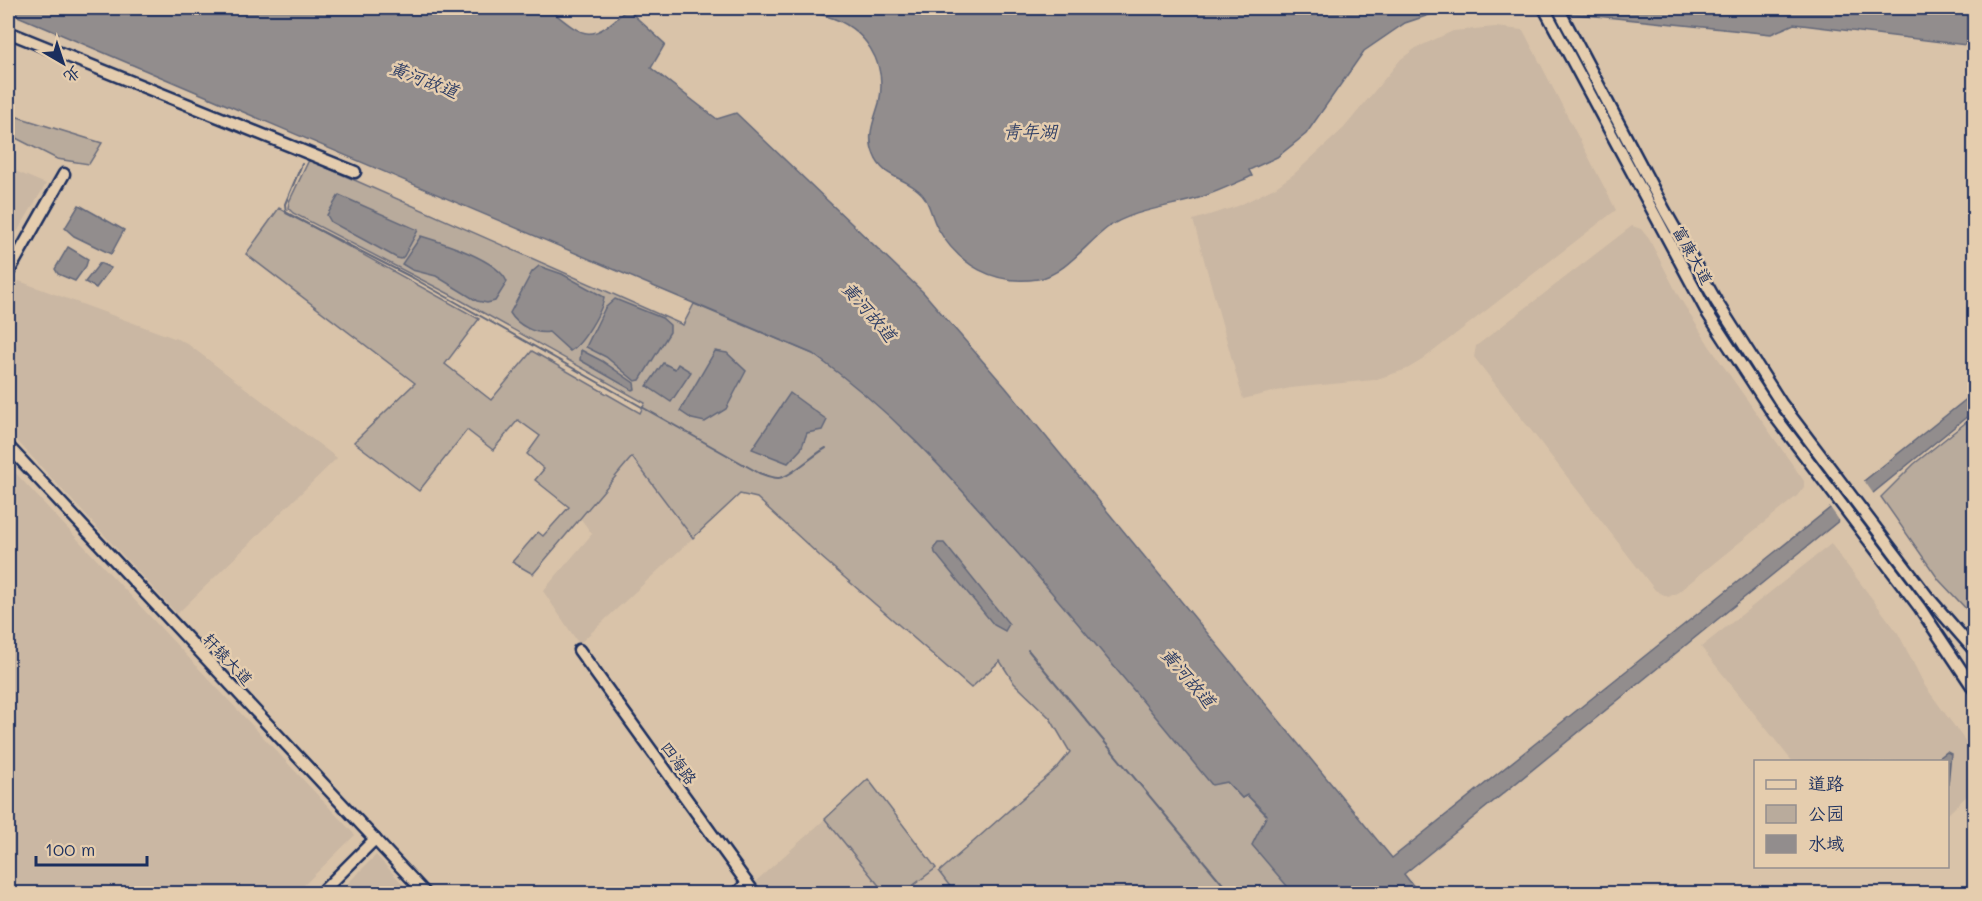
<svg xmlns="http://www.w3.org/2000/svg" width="1982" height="901" font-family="Mali,'LXGW WenKai TC',sans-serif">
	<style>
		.built { fill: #cab7a3 }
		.green { fill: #b9ab9c; stroke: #6a6d7d; stroke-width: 1.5 }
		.water { fill: #928d8d; stroke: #62677a; stroke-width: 1.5 }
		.pier { fill: #d9c3a9 }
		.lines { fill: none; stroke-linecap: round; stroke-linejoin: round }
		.stream { stroke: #62677a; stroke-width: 2 }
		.minor-casing { stroke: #1b2f5e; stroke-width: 15 }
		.major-casing { stroke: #1b2f5e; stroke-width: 16 }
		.minor { stroke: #e5cdae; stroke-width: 10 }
		.major { stroke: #e5cdae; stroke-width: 12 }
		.labels { text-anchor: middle; stroke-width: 5; stroke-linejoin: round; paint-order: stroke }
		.street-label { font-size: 16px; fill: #1b2f5e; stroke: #e5cdae }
		.water-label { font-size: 18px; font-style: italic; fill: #2d3d65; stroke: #e5cdae }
	</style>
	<rect width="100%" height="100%" fill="#d9c3a9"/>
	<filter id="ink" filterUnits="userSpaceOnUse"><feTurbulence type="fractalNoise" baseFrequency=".0167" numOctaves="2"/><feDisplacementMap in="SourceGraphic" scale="12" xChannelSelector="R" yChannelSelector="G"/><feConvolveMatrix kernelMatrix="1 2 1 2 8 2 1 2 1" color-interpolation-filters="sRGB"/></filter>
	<g filter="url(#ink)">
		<g class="built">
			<path d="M1495 27 1523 30 1616 210 1422 360 1407 369 1374 380 1290 388 1243 399 1193 220 1238 206 1276 187 1294 174 1344 128 1401 59 1416 48 1453 31Z"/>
			<path d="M8 168 46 184 8 247Z"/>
			<path d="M1632 226 1641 229 1649 239 1678 295 1710 347 1804 481V487L1797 496 1677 593 1668 597 1655 590 1474 357 1476 346Z"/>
			<path d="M19 281 185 342 337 458 177 614 8 431V298Z"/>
			<path d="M632 457 693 538 579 644 543 591 592 534 581 519Z"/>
			<path d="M8 465 355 835 296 893 10 894 8 890Z"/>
			<path d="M1831 544 1898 633 1925 686 1974 753V789L1948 814V762L1792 761 1701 647Z"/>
			<path d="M825 819 885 893H764L755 882Z"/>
			<path d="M376 855 411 893H338Z"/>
			<path d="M936 868 955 893 903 894Z"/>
		</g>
		<g class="green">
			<path d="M8 114 102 143 89 164 57 159 8 134Z"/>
			<path d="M309 160 683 325 694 304 813 354 860 387 926 449 1055 595 1227 782 1242 798 1247 795 1267 816 1255 841 1293 893H955L939 872 1057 768 1070 752 1050 718 1014 683 1000 661 971 688 820 556 757 498 740 494 693 538 632 457 533 574 512 562 538 532 543 536 569 507 535 480 544 469 527 454 540 436 518 420 493 450 467 430 419 491 354 442 415 383 246 254 279 208 479 319 445 364 491 400 532 351 640 413 645 403 453 296 293 213 288 208 289 202Z"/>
			<path d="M1974 416V617L1939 580 1881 497 1914 464Z"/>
			<path d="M868 779 936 868 903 893H885L825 819Z"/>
		</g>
		<g class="water">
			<path d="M8 8H548C586 39 590 44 627 9L665 44 651 68 717 119 736 113 923 292 1006 388 1392 858 1974 393V411L1404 874 1419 893H1293L1252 845 1267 815 1247 795 1242 798 1227 782 1212 785C1144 703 1077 620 1006 540 944 469 891 410 813 354L8 12Z"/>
			<path d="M776 8H1450L1405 23 1364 51 1306 134 1277 157 1249 170 1252 176C1236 183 1219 191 1202 197 1171 207 1134 209 1107 228 1086 244 1065 274 1038 279 995 286 958 265 937 227 931 216 930 203 922 194 907 177 883 179 874 155 866 136 874 121 879 103 888 63 865 27 826 16 810 11 793 11 776 8Z"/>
			<path d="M1518 8H1974V46L1794 24 1771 34Z"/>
			<path d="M339 195 418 230 404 256 401 259 397 258 331 222 327 215Z"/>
			<path d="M79 205 124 230 111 254 74 236 65 228Z"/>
			<path d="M421 236C444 243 499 260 507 282L495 301 487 303 477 301 436 276 412 270 402 264Z"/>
			<path d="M68 247 88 259 86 266 75 281 58 274 55 269Z"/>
			<path d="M100 263 111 268 96 288 85 282Z"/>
			<path d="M539 266 562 274 604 297C603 310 582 345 570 351L549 332C536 335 517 325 510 313L532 272Z"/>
			<path d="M615 299 662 318 670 325V332L640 380 635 381 606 357 586 347 605 308Z"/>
			<path d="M581 350 602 361 634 383 635 389 632 390 580 360Z"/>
			<path d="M715 351 727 353 746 371 726 409 705 422 692 419 680 411Z"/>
			<path d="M663 363 675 369 678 364 691 372 671 402 647 386Z"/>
			<path d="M790 393 827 420 822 430 807 433 801 449 788 463 752 449Z"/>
			<path d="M938 543H944L1009 624 1005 631 994 625 935 553 934 548Z"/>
			<path d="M1947 752 1951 754 1948 785V762L1938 761 1939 758Z"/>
		</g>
		<g class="pier">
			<path d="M1530 8H1580L1583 13 1533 12Z"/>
			<path d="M1863 479 1875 496 1841 523 1829 506Z"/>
		</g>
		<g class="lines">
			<g class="stream">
				<path d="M302 164 285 204 286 213 413 278 759 473C765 475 772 478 778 478 788 479 813 455 826 448"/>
				<path d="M1028 650 1231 894"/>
			</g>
			<defs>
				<g id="minor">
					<path d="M1544 8 1708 314 1774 415 1920 608 1974 689"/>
					<path d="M1558 8 1665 211 1716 301 1781 403 1927 596 1974 650"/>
					<path d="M8 32 355 172"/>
					<path d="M8 273 64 174"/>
					<path d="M8 446 426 894"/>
					<path d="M579 650 755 894"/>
					<path d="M320 894 375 839"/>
					<path d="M736 894 747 883"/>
				</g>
				<path id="major" d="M1972 894 1974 891"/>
			</defs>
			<use href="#minor" class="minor-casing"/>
			<use href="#major" class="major-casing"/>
			<use href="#minor" class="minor"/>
			<use href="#major" class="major"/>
		</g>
	</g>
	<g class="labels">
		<g class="street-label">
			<text transform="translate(1693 255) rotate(61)" y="6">富康大道</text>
			<text transform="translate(228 659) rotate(47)" y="6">轩辕大道</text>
			<text transform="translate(679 763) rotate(54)" y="6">四海路</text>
		</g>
		<g class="water-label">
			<text transform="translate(424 80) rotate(21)" y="6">黄河故道</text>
			<text x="1030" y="138">青年湖</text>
			<text transform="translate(869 312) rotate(49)" y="6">黄河故道</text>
			<text transform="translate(1188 678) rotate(49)" y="6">黄河故道</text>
		</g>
	</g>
	<rect width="1982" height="901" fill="none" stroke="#e5cdae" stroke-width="30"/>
	<rect x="15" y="15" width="1952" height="871" fill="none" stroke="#1b2f5e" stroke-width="2" filter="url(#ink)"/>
	<rect x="1754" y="760" width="195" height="108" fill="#e5cdae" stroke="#948e8e" stroke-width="1.5"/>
	<rect x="1766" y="780" width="30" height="9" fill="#e5cdae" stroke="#948e8e" stroke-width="1.5"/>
	<text x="1808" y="790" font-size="18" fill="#1b2f5e">道路</text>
	<rect x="1766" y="805" width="30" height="18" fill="#b9ab9c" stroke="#948e8e" stroke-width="1.5"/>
	<text x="1808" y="820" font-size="18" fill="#1b2f5e">公园</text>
	<rect x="1766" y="835" width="30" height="18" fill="#928d8d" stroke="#948e8e" stroke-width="1.5"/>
	<text x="1808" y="850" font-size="18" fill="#1b2f5e">水域</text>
	<g transform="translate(63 63) rotate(141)" stroke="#e5cdae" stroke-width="4.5" paint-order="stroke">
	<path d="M0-4.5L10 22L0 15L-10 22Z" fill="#1b2f5e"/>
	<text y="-9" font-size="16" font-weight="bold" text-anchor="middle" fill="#1b2f5e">北</text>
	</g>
	<path d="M36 856v9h111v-9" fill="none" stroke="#1b2f5e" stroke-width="3"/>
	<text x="45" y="856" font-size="18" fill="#1b2f5e" stroke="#e5cdae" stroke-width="4.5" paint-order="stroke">100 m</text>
</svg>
